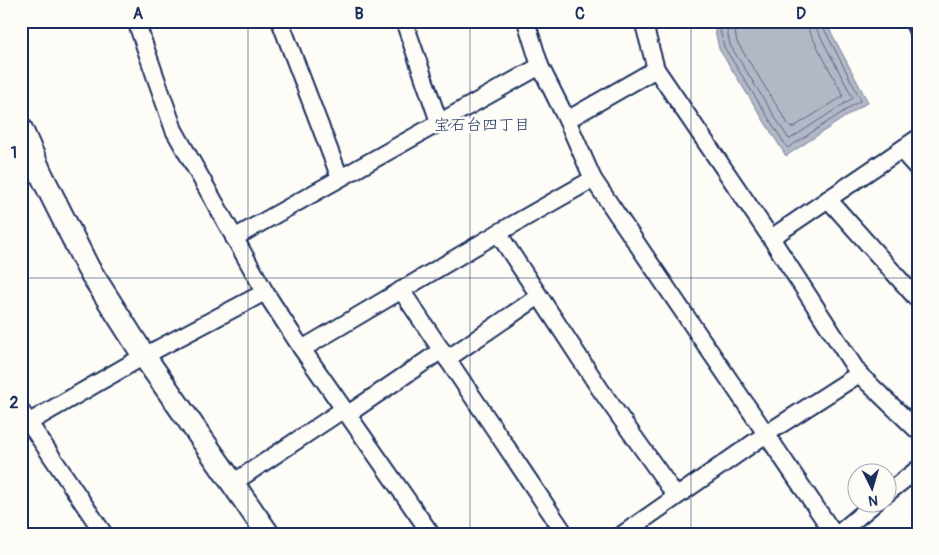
<svg xmlns="http://www.w3.org/2000/svg" width="939" height="555" font-family="Pangolin,'Klee One',sans-serif">
	<style>
		.water { fill: #b3b8c5; stroke: #76819c }
		.lines { fill: none; stroke-linecap: round; stroke-linejoin: round }
		.shore { stroke: #586687; stroke-width: 1 }
		.street-casing { stroke: #1b2f5e; stroke-width: 20 }
		.secondary-casing { stroke: #1b2f5e; stroke-width: 26 }
		.street { stroke: #fdfcf7; stroke-width: 16 }
		.secondary { stroke: #fdfcf7; stroke-width: 22 }
		.grid { fill: none; stroke: #1b2f5e; stroke-width: 1; stroke-opacity: 0.55 }
		.labels { text-anchor: middle; stroke-width: 5; stroke-linejoin: round; paint-order: stroke }
		.neighbourhood-label { font-size: 16px; fill: #1b2f5e; stroke: #fdfcf7 }
		.neatline { fill: none; stroke: #1b2f5e; stroke-width: 2 }
		.grid-label { font-size: 16px; text-anchor: middle; font-weight: bold; fill: #1b2f5e }
	</style>
	<rect width="100%" height="100%" fill="#fdfcf7"/>
	<filter id="ink" filterUnits="userSpaceOnUse"><feTurbulence type="fractalNoise" baseFrequency=".02" numOctaves="2"/><feDisplacementMap in="SourceGraphic" scale="10" xChannelSelector="R" yChannelSelector="G"/><feConvolveMatrix kernelMatrix="1 2 1 2 8 2 1 2 1" color-interpolation-filters="sRGB"/></filter>
	<g filter="url(#ink)">
		<path class="water" d="M713 21H825L868 102 786 156 719 49Z"/>
		<g class="lines">
			<g class="shore">
				<path d="M718 21 724 47 786 146 788 148 861 100 822 25 821 21"/>
				<path d="M725 21 730 45 788 138 790 139 853 98 816 28 815 21"/>
				<path d="M733 21 737 42 790 127 792 128 842 97 843 95 809 31 808 21"/>
			</g>
			<defs>
				<g id="street">
					<path d="M136 21 174 130 265 292 302 349 431 534"/>
					<path d="M280 21 340 178"/>
					<path d="M404 21 439 122"/>
					<path d="M526 21 540 66 567 120 593 179 834 534"/>
					<path d="M643 21 656 69 771 238 859 374 918 431"/>
					<path d="M913 21 918 32"/>
					<path d="M567 120 656 69"/>
					<path d="M901 150 918 169"/>
					<path d="M828 199 918 300"/>
					<path d="M498 233 600 389 676 496"/>
					<path d="M234 238 540 66"/>
					<path d="M771 238 918 138"/>
					<path d="M401 290 565 534"/>
					<path d="M302 349 498 233 593 179"/>
					<path d="M447 359 539 296"/>
					<path d="M21 411 104 534"/>
					<path d="M348 414 442 350"/>
					<path d="M21 427 144 356 265 292"/>
					<path d="M233 483 344 409"/>
					<path d="M886 494 918 469"/>
					<path d="M623 534 766 434 859 374"/>
					<path d="M838 534 876 502"/>
				</g>
				<path id="secondary" d="M21 129 41 174 88 268 144 356 268 534"/>
			</defs>
			<use href="#street" class="street-casing"/>
			<use href="#secondary" class="secondary-casing"/>
			<use href="#street" class="street"/>
			<use href="#secondary" class="secondary"/>
		</g>
	</g>
	<path class="grid" d="M248 21V534M470 21V534M691 21V534M21 278H918"/>
	<g class="labels">
		<g class="neighbourhood-label">
			<text x="482" y="130">宝石台四丁目</text>
		</g>
	</g>
	<rect width="939" height="555" fill="none" stroke="#fdfcf7" stroke-width="55"/>
	<g transform="translate(872 488) rotate(175)"><circle r="24" fill="#fdfcf7" stroke="#a3aaba"/>
	<path d="M0-4L9 19L0 12L-9 19Z" fill="#1b2f5e"/>
	<text y="-8" font-size="14" font-weight="bold" text-anchor="middle" fill="#1b2f5e">N</text>
	</g>
	<rect x="28" y="28" width="884" height="500" class="neatline"/>
	<g class="grid-label">
		<text x="138" y="19">A</text>
		<text x="359" y="19">B</text>
		<text x="580" y="19">C</text>
		<text x="801" y="19">D</text>
		<text x="14" y="158">1</text>
		<text x="14" y="408">2</text>
	</g>
</svg>
